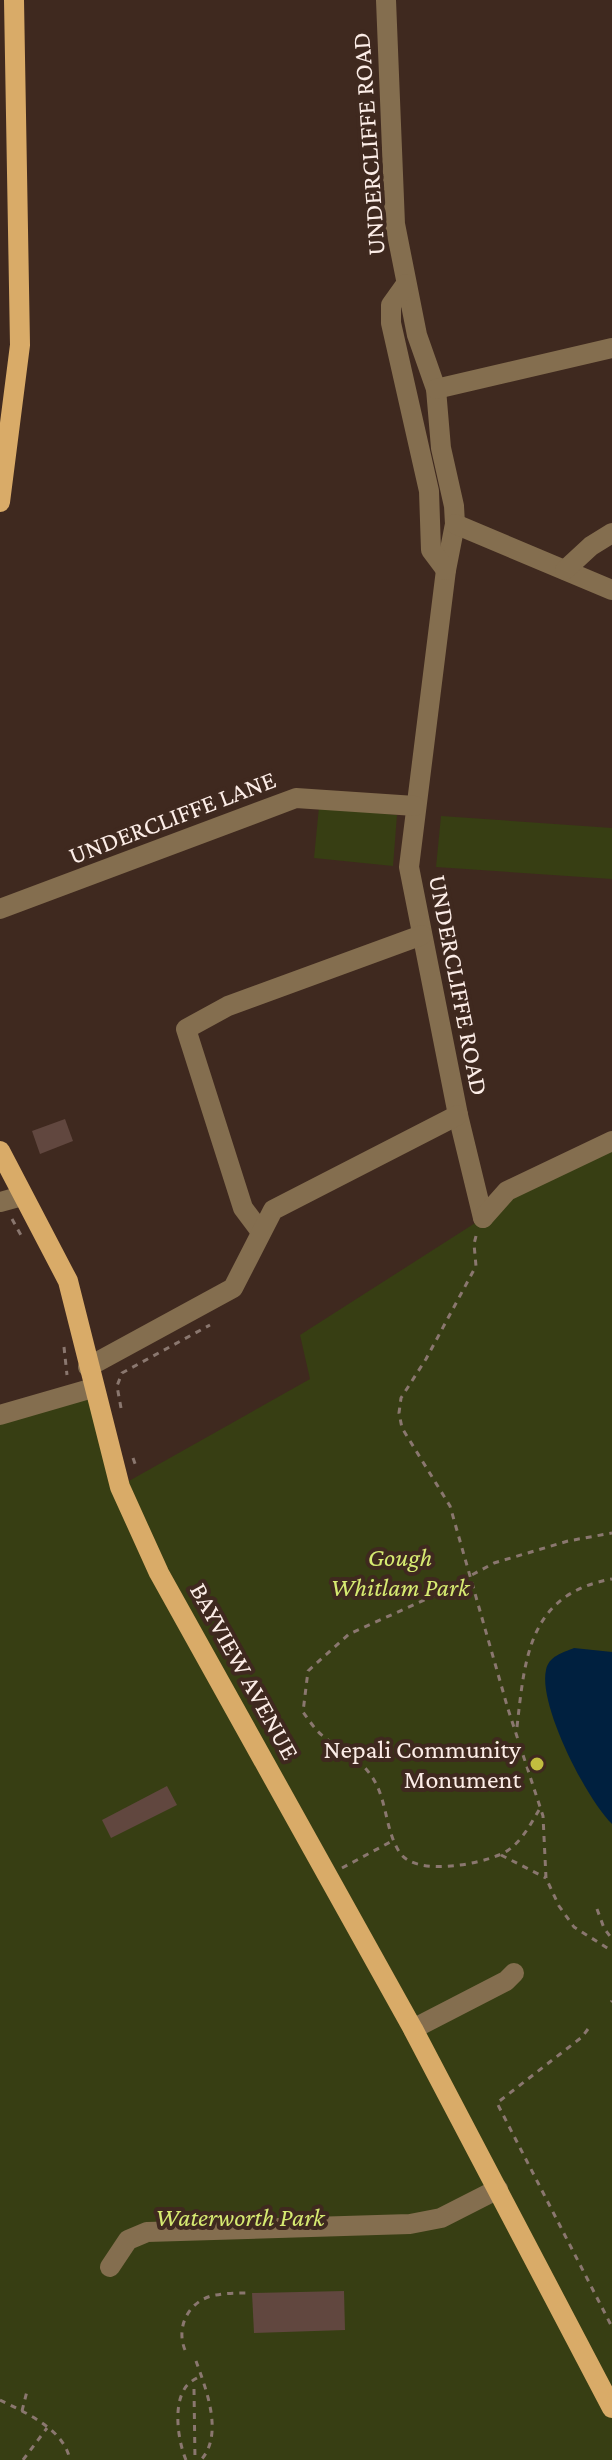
<svg xmlns="http://www.w3.org/2000/svg" width="612" height="2460" font-family="'Crimson Pro',serif">
	<style>
		.green { fill: #373e13 }
		.water { fill: #00203f }
		.building { fill: #61473f }
		.lines { fill: none; stroke-linecap: round; stroke-linejoin: round }
		.path { stroke: #8a776f; stroke-width: 3; stroke-dasharray: 6 6; stroke-linecap: butt }
		.minor { stroke: #846e4f; stroke-width: 20 }
		.major { stroke: #d9ab68; stroke-width: 20 }
		.poi-dot { fill: #c2bd3f; stroke: #3f291f; stroke-width: 3 }
		.labels { text-anchor: middle; stroke-width: 8; stroke-linejoin: round; paint-order: stroke }
		.street-label { font-size: 26px; fill: #fcede7; stroke: #3f291f }
		.park-label { font-size: 26px; font-style: italic; fill: #d6ea71; stroke: #3f291f }
		.poi-label { font-size: 26px; fill: #fcede7; stroke: #3f291f; text-anchor: end }
	</style>
	<rect width="100%" height="100%" fill="#3f291f"/>
	<g class="green">
		<path d="M319 807 397 815 393 866 314 858Z"/>
		<path d="M441 816 612 828V879L436 867Z"/>
		<path d="M612 1141V2460H0V1411L91 1378 120 1486 310 1379 300 1335 483 1218 507 1191Z"/>
	</g>
	<path class="water" d="M574 1648 612 1652V1824C587 1800 538 1705 546 1670 549 1656 562 1653 574 1648Z"/>
	<g class="building">
		<path d="M65 1119 73 1141 40 1154 32 1131Z"/>
		<path d="M167 1786 177 1805 111 1838 102 1820Z"/>
		<path d="M344 2291 345 2330 254 2333 252 2293Z"/>
	</g>
	<g class="lines">
		<g class="path">
			<path d="M12 1219 22 1237"/>
			<path d="M476 1236 474 1244 476 1266 426 1359 401 1398 399 1413 402 1428 450 1506 508 1709 543 1816 546 1878 559 1906 574 1927 612 1951"/>
			<path d="M64 1347 67 1375"/>
			<path d="M121 1408 117 1386 122 1373 210 1325"/>
			<path d="M133 1458 137 1469"/>
			<path d="M517 1727C525 1656 529 1594 612 1579"/>
			<path d="M539 1810C529 1827 518 1848 499 1855 476 1865 416 1876 400 1853 384 1829 388 1798 370 1774 357 1756 339 1750 323 1736 315 1730 309 1720 303 1712L308 1671 349 1634 431 1597 494 1563 568 1541 612 1533"/>
			<path d="M501 1855 546 1878"/>
			<path d="M342 1868 394 1840"/>
			<path d="M597 1909 604 1928 612 1939"/>
			<path d="M611 2002 612 2001"/>
			<path d="M588 2029 582 2037 497 2103 612 2327"/>
			<path d="M185 2350C175 2326 190 2299 216 2295 226 2293 238 2293 249 2293"/>
			<path d="M196 2361C206 2389 224 2434 201 2460"/>
			<path d="M194 2389 195 2460"/>
			<path d="M0 2400C26 2413 64 2429 70 2460"/>
			<path d="M22 2411 27 2391"/>
			<path d="M23 2460 47 2428"/>
			<path d="M186 2460C178 2441 173 2406 185 2388 189 2382 195 2379 201 2376"/>
		</g>
		<g class="minor">
			<path d="M386 0 395 224 417 335 436 389 441 448 454 506 455 524 446 570 409 867 458 1115 483 1218"/>
			<path d="M406 284 391 305V323L429 491 431 550 446 570"/>
			<path d="M436 389 612 348"/>
			<path d="M455 524 612 590"/>
			<path d="M565 570 591 546 612 533"/>
			<path d="M0 909 296 798 415 806"/>
			<path d="M0 1202 22 1196"/>
			<path d="M483 1218 507 1191 612 1141"/>
			<path d="M261 1232 243 1208 186 1029 228 1006 422 935"/>
			<path d="M88 1367 233 1288 273 1210 458 1115"/>
			<path d="M0 1415 93 1388"/>
			<path d="M413 2029 506 1981 514 1973"/>
			<path d="M110 2267 128 2240 147 2232 410 2224 441 2218 498 2189"/>
		</g>
		<g class="major">
			<path d="M0 502 20 345 14 0"/>
			<path d="M0 1151 68 1281 120 1487 159 1573 413 2029 612 2408"/>
		</g>
	</g>
	<circle class="poi-dot" cx="537" cy="1764" r="8"/>
	<g class="labels">
		<g class="street-label">
			<text transform="translate(368 144) rotate(-94)" y="9">UNDERCLIFFE ROAD</text>
			<text transform="translate(172 817) rotate(-21)" y="9">UNDERCLIFFE LANE</text>
			<text transform="translate(459 985) rotate(79)" y="9">UNDERCLIFFE ROAD</text>
			<text transform="translate(245 1671) rotate(61)" y="9">BAYVIEW AVENUE</text>
		</g>
		<g class="park-label">
			<text x="400" y="1566">Gough<tspan x="400" dy="30">Whitlam Park</tspan></text>
			<text x="240" y="2226">Waterworth Park</text>
		</g>
		<g class="poi-label">
			<text x="521" y="1758">Nepali Community<tspan x="521" dy="30">Monument</tspan></text>
		</g>
	</g>
</svg>
